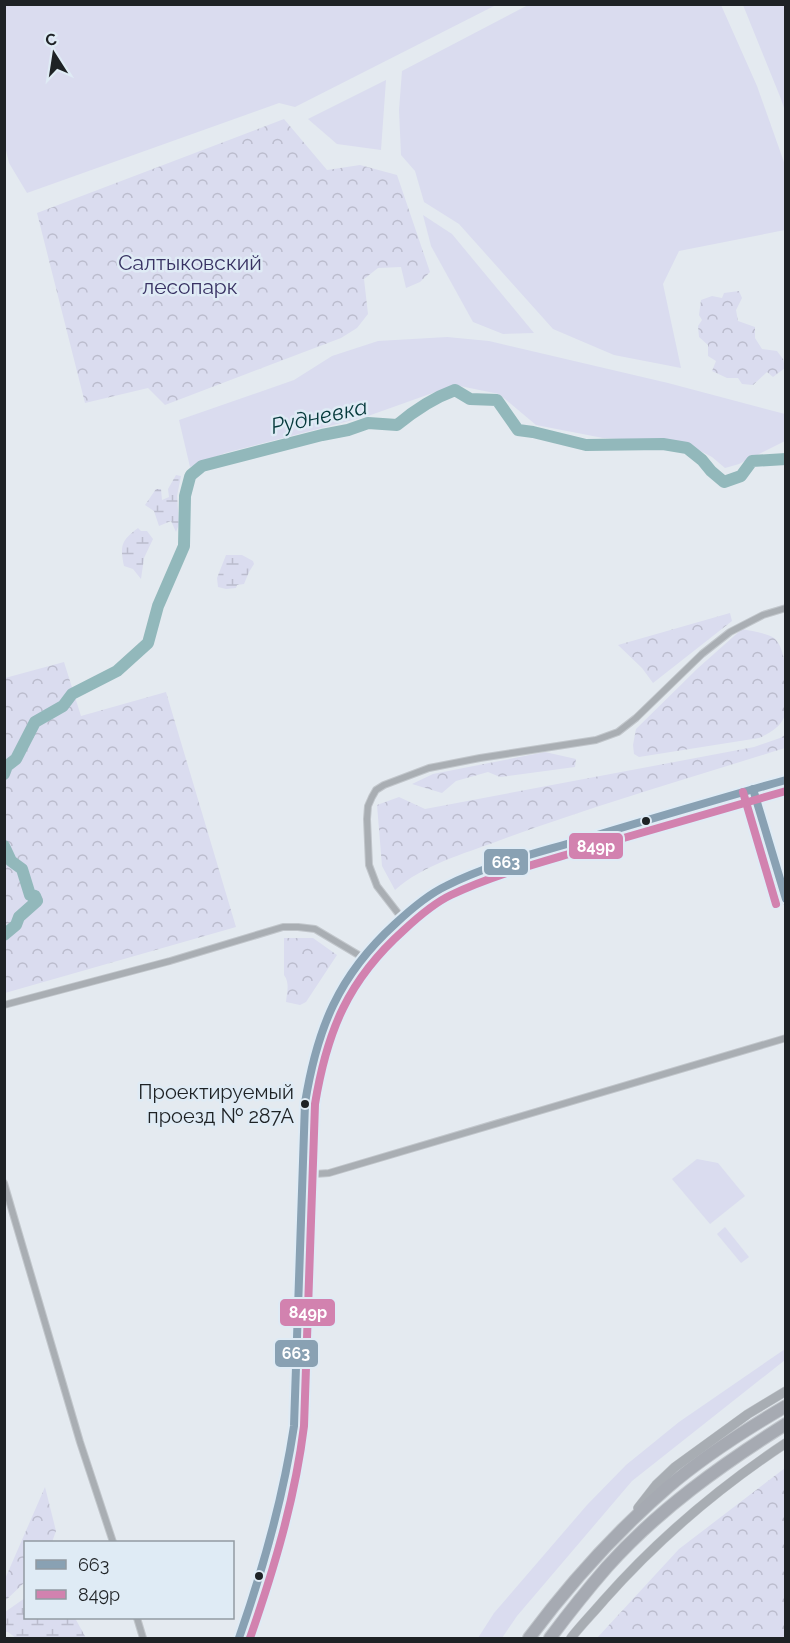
<svg xmlns="http://www.w3.org/2000/svg" width="790" height="1643" font-family="Raleway,sans-serif">
	<style>
		.grass { fill: #dadcef }
		.forest { fill: url(#forest-crowns) }
		.wetland { fill: url(#wetland-marsh) }
		.lines { fill: none; stroke-linecap: round; stroke-linejoin: round }
		.river { stroke: #92b8bb; stroke-width: 12 }
		.street-casing { stroke: #c1c6cb; stroke-width: 8 }
		.secondary-casing { stroke: #c1c6cb; stroke-width: 10 }
		.highway-casing { stroke: #c1c6cb; stroke-width: 14 }
		.street { stroke: #a9aeb3; stroke-width: 6 }
		.secondary { stroke: #a8adb3; stroke-width: 9 }
		.highway { stroke: #a6aab2; stroke-width: 12 }
		.bus-1-casing { stroke: #dfebf5; stroke-width: 12 }
		.bus-2-casing { stroke: #dfebf5; stroke-width: 12 }
		.bus-1 { stroke: #89a1b3; stroke-width: 8 }
		.bus-2 { stroke: #d282af; stroke-width: 8 }
		.bus-dot { fill: #1e2225; stroke: #dfebf5; stroke-width: 2 }
		.labels { text-anchor: middle; stroke-width: 5; stroke-linejoin: round; paint-order: stroke }
		.bus-label { font-size: 20px; fill: #1e2225; stroke: #dfebf5; text-anchor: end }
		.park-label { font-size: 21px; fill: #383263; stroke: #dfebf5 }
		.water-label { font-size: 22px; font-style: italic; fill: #05393b; stroke: #dfebf5 }
		.line-badge { stroke: #dfebf5; stroke-width: 2 }
		.badge-label { font-size: 16px; text-anchor: middle; font-weight: bold; fill: #fff }
	</style>
	<defs>
		<pattern id="forest-crowns" width="20" height="18" patternUnits="userSpaceOnUse" patternTransform="scale(1.5)"><rect width="20" height="18" fill="#dadcef"/><path d="M2 6a3 3 0 1 1 6 0M12 15a3 3 0 1 1 6 0" fill="none" stroke="#bbbccd"/></pattern>
		<pattern id="wetland-marsh" width="20" height="14" patternUnits="userSpaceOnUse" patternTransform="scale(1.5)"><rect width="20" height="14" fill="#dadcef"/><path d="M1 5h8M5 5V1M11 12h8M15 12V8" fill="none" stroke="#bbbccd"/></pattern>
	</defs>
	<rect width="100%" height="100%" fill="#e4eaf0"/>
	<g class="grass">
		<path d="M4 5 5 4 496 5 295 107 279 103 27 193 9 163 5 146Z"/>
		<path d="M528 5H721L757 86 785 165V230L679 251 663 284 681 368 614 355 553 329 459 224 424 202 415 171 401 155 399 110 402 71Z"/>
		<path d="M743 5H785V111L781 99Z"/>
		<path d="M386 80 381 150 337 144 308 119Z"/>
		<path d="M423 215 452 234 534 333 503 334 473 322 431 246Z"/>
		<path d="M447 337 489 341 668 383 785 414V441L739 464 725 468 712 457 685 443 603 438 536 425 499 394 455 385 368 416 225 453 190 467 179 420 294 380 332 356 378 341Z"/>
		<path d="M697 1159 718 1163 745 1196 710 1224 672 1179Z"/>
		<path d="M725 1227 749 1257 741 1263 717 1234Z"/>
		<path d="M785 1349V1360L632 1481 517 1616 502 1638H478L494 1613 587 1505 626 1465 679 1422Z"/>
	</g>
	<g class="forest">
		<path d="M284 119 327 170 360 165 397 175 430 272 420 282 406 288 401 267 378 268 364 279 368 314 357 328 341 338 165 405 148 388 85 403 37 213Z"/>
		<path d="M739 291 742 298 736 310 738 321 755 327V338L762 349 777 351 783 359 785 368 773 377 767 372 753 385 742 384 738 378H727L712 371 716 361 708 356V345L699 337 698 326 702 320 699 315 701 300 712 296 722 298 724 293Z"/>
		<path d="M730 613 732 621 653 683 642 668 618 645Z"/>
		<path d="M742 629C751 631 766 633 774 638 790 651 785 697 785 715 781 727 770 733 759 738L639 757 634 754 633 745 636 729 698 668Z"/>
		<path d="M64 662 81 716 166 692 236 927 5 993V678Z"/>
		<path d="M785 735V748C689 778 593 806 498 841 463 854 423 865 395 890L382 866 377 805 399 797 425 809 754 747 780 738Z"/>
		<path d="M545 752 576 759 575 767 500 777 488 772 456 781 442 793 412 784 433 774Z"/>
		<path d="M284 938H313L337 955 306 1002 300 1005 286 1002C287 992 290 983 284 975Z"/>
		<path d="M785 1468V1638H597L679 1549Z"/>
		<path d="M45 1487 56 1531 52 1542H26L25 1582 5 1601V1579Z"/>
	</g>
	<g class="wetland">
		<path d="M176 475 181 476 177 496 179 524 176 532 171 521 159 526 154 511 145 505 156 489H161L162 500 169 497 168 489Z"/>
		<path d="M138 528 141 531H147L153 539 144 558 141 579 133 569 124 566C120 545 121 541 138 528Z"/>
		<path d="M226 555H242L253 561 254 564 249 572 244 584 237 585 236 588 226 589 218 587 217 578Z"/>
		<path d="M25 1598 26 1618H75L86 1638H16L8 1632H5V1612Z"/>
	</g>
	<g class="lines">
		<g class="river">
			<path d="M4 774 7 766 16 759 35 722 63 706 72 694 117 671 148 643 158 606 184 546 185 496 190 477 191 475 202 466 322 435 348 430 368 423 397 425C415 410 433 398 455 390L470 399 497 400 518 430 533 432 586 445 663 444 687 448 702 460 711 471 724 482 741 476 752 461 786 459"/>
			<path d="M4 846 11 861 22 869 30 895 35 896 37 901 19 917 16 925 4 935"/>
		</g>
		<defs>
			<g id="street">
				<path d="M753 789 786 901"/>
				<path d="M401 917 377 886 369 865 367 819 368 806 372 797 376 790 384 785 429 768 480 758 596 740 618 732 636 718 702 654 730 632 763 615 786 608"/>
				<path d="M4 1005 170 961 283 927H298L315 929 362 957"/>
				<path d="M302 1175 329 1173 786 1038"/>
				<path d="M4 1183 80 1442 113 1542"/>
				<path d="M137 1618 143 1638"/>
				<path d="M239 1638C264 1568 284 1500 294 1426L305 1103C315 1032 334 984 385 933 402 917 421 900 442 888 448 884 456 882 463 879 502 862 543 851 584 839 651 819 718 799 786 780"/>
			</g>
			<g id="secondary">
				<path d="M638 1508 656 1485 675 1467 748 1414 786 1391"/>
				<path d="M571 1638C581 1625 593 1613 604 1600 658 1539 718 1488 786 1443"/>
			</g>
			<g id="highway">
				<path d="M529 1638C570 1583 616 1532 668 1487 704 1456 745 1430 786 1406"/>
				<path d="M550 1638C568 1614 587 1590 607 1567 658 1510 721 1465 786 1424"/>
			</g>
		</defs>
		<use href="#street" class="street-casing"/>
		<use href="#secondary" class="secondary-casing"/>
		<use href="#highway" class="highway-casing"/>
		<use href="#street" class="street"/>
		<use href="#secondary" class="secondary"/>
		<use href="#highway" class="highway"/>
		<defs>
			<g id="bus-1">
				<path d="M753 789 786 899"/>
				<path d="M239 1638C263 1569 283 1499 294 1426L305 1103C317 1029 338 976 395 924 410 910 427 895 446 886 489 864 538 853 584 839 651 819 718 799 786 780"/>
			</g>
			<g id="bus-2">
				<path d="M743 792 776 904"/>
				<path d="M250 1638C274 1569 295 1499 304 1426L315 1104C327 1031 348 980 404 930 418 917 434 903 451 895 495 874 543 862 589 848 654 829 720 810 786 791"/>
			</g>
		</defs>
		<use href="#bus-1" class="bus-1-casing"/>
		<use href="#bus-2" class="bus-2-casing"/>
		<use href="#bus-1" class="bus-1"/>
		<use href="#bus-2" class="bus-2"/>
	</g>
	<g class="bus-dot">
		<circle cx="646" cy="821" r="5"/>
		<circle cx="305" cy="1104" r="5"/>
		<circle cx="259" cy="1576" r="5"/>
	</g>
	<g class="labels">
		<g class="bus-label">
			<text x="294" y="1099">Проектируемый<tspan x="294" dy="24">проезд № 287А</tspan></text>
		</g>
		<g class="park-label">
			<text x="190" y="270">Салтыковский<tspan x="190" dy="24">лесопарк</tspan></text>
		</g>
		<g class="water-label">
			<text transform="translate(319 416) rotate(-12)" y="8">Рудневка</text>
		</g>
	</g>
	<g class="line-badge">
		<rect x="568" y="832" width="56" height="28" rx="6" fill="#d282af"/>
		<rect x="483" y="848" width="46" height="28" rx="6" fill="#89a1b3"/>
		<rect x="279" y="1298" width="57" height="29" rx="6" fill="#d282af"/>
		<rect x="274" y="1339" width="45" height="29" rx="6" fill="#89a1b3"/>
	</g>
	<g class="badge-label">
		<text x="596" y="852">849р</text>
		<text x="506" y="868">663</text>
		<text x="308" y="1318">849р</text>
		<text x="296" y="1359">663</text>
	</g>
	<rect width="790" height="1643" fill="none" stroke="#1e2225" stroke-width="12"/>
	<rect x="24" y="1541" width="210" height="78" fill="#dfebf5" stroke="#929ba2" stroke-width="1.5"/>
	<rect x="36" y="1560" width="30" height="9" fill="#89a1b3" stroke="#929ba2" stroke-width="1.5"/>
	<text x="78" y="1571" font-size="18" fill="#1e2225">663</text>
	<rect x="36" y="1590" width="30" height="9" fill="#d282af" stroke="#929ba2" stroke-width="1.5"/>
	<text x="78" y="1601" font-size="18" fill="#1e2225">849р</text>
	<g transform="translate(54 54) rotate(348)" stroke="#dfebf5" stroke-width="4.5" paint-order="stroke">
	<path d="M0-4.5L10 22L0 15L-10 22Z" fill="#1e2225"/>
	<text y="-9" font-size="16" font-weight="bold" text-anchor="middle" fill="#1e2225">С</text>
	</g>
</svg>
